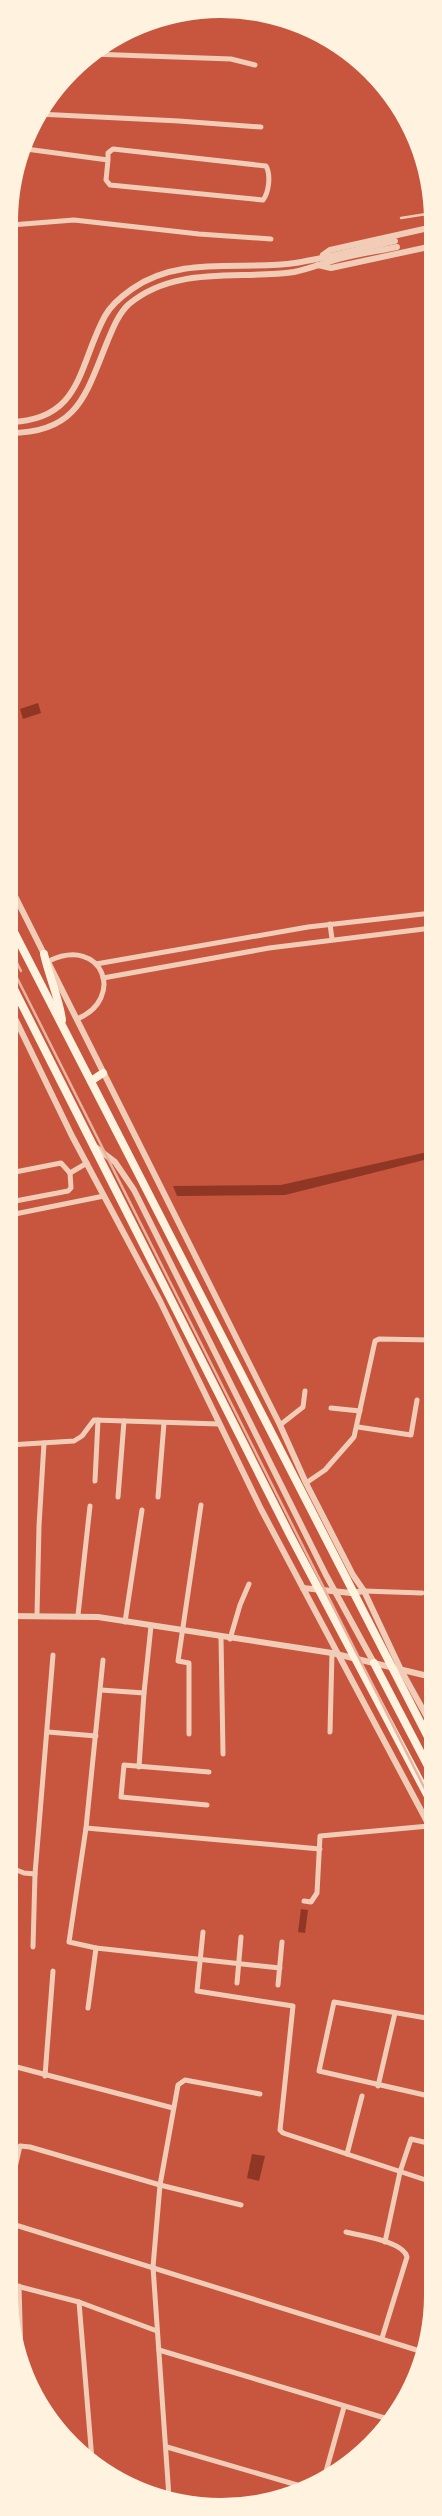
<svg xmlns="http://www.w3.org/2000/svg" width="442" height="2516" font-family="Manrope,sans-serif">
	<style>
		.water { fill: #8f3625 }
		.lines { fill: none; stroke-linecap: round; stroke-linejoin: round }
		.service { stroke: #f1ccb7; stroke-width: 2.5 }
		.minor { stroke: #f1ccb7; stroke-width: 5 }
		.tertiary { stroke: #f1ccb7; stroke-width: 6 }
		.trunk { stroke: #fff3e0; stroke-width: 8 }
		.rail { stroke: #e9b49f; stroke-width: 2.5 }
	</style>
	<rect width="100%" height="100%" fill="#c8553d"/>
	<g class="water">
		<path d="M38 703 41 713 23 719 20 709Z"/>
		<path d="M432 1151V1158L285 1195 177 1196 173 1186 281 1185Z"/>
		<path d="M301 1909 308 1910 305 1933 298 1932Z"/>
		<path d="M252 2154 265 2156 259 2181 247 2178Z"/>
	</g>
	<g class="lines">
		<path class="service" d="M401 218 433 213"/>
		<g class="minor">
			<path d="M91 54 231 59 255 65"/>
			<path d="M38 114 179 121 261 127"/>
			<path d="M26 149 108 160 106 180 110 185 263 200C269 192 271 175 266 166L113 149 108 153V160"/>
			<path d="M11 225 74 220 199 234 271 239"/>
			<path d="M330 924 332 939"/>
			<path d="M49 961C103 935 126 999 77 1019"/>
			<path d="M96 964 308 927 432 913"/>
			<path d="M103 978 269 948 432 928"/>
			<path d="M10 1173 61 1163 70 1173 87 1163"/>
			<path d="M10 1202 68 1191 71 1188 70 1173"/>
			<path d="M10 1215 104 1196"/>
			<path d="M331 1408 360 1411"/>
			<path d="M280 1425 303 1407 305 1391"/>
			<path d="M358 1427 411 1435 417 1400"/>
			<path d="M9 1445 74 1441 82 1436 94 1420 219 1424"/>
			<path d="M95 1481 98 1420"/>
			<path d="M306 1483 325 1470 354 1437 375 1341 379 1339 432 1340"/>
			<path d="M118 1497 124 1421"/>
			<path d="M158 1497 164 1423"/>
			<path d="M364 1591 422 1593"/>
			<path d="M37 1615 39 1526 44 1443"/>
			<path d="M78 1615 90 1506"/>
			<path d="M125 1622 142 1510"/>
			<path d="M221 1637 223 1754"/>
			<path d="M230 1639 240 1605 249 1584"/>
			<path d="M103 1660 86 1828 69 1942 96 1948 280 1968"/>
			<path d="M101 1690 144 1693"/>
			<path d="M48 1732 96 1736"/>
			<path d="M330 1732 332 1653"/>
			<path d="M189 1734V1663L178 1661 201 1505"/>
			<path d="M139 1767 144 1693 151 1626"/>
			<path d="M207 1805 121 1797 124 1765 209 1772"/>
			<path d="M86 1828 320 1849"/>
			<path d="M9 1867 24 1873 35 1874"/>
			<path d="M304 1901 311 1902 317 1893 320 1836 429 1826"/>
			<path d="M203 1932 197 1991 293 2006 280 2130 283 2133 432 2182"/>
			<path d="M33 1947 35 1874 53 1655"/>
			<path d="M237 1983 241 1937"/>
			<path d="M278 1985 282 1942"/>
			<path d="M88 2008 96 1948"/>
			<path d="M9 2065 173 2108"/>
			<path d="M45 2076 53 1971"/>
			<path d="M378 2086 395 2013"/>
			<path d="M432 2095 429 2096 319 2071 334 2002 432 2019"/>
			<path d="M347 2154 362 2096"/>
			<path d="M9 2194 20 2146 30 2147 160 2185 241 2205"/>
			<path d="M9 2223 423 2352"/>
			<path d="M346 2232C361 2236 403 2241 407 2257L382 2338"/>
			<path d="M385 2242 400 2172 411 2139 432 2144"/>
			<path d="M9 2284 79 2302 157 2331"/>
			<path d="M19 2286 21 2356"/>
			<path d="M79 2302 92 2460"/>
			<path d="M159 2350 388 2419"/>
			<path d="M167 2447 304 2487"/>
			<path d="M325 2475 344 2407"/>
			<path d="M169 2497 153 2267 160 2185 178 2085 185 2080 260 2094"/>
		</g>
		<g class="tertiary">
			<path d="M427 234H433"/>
			<path d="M428 240 433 239"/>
			<path d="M323 255 330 250 433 227"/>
			<path d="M318 265 331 268 433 246"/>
			<path d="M10 422C83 420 78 365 105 316 111 305 122 296 132 289 180 255 241 271 295 263 327 258 362 248 395 241"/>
			<path d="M10 433C79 433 86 393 108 340 113 328 119 313 129 304 176 265 238 280 294 272 309 269 323 263 338 259 357 254 378 251 397 247"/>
			<path d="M10 886 280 1425 306 1483 353 1575 364 1591 401 1670 432 1726"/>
			<path d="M10 1008 72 1136 160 1301 261 1509 432 1831"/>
			<path d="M94 1146 115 1162 134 1190 326 1575 374 1663"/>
			<path d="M303 1588 351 1593 364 1591"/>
			<path d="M9 1616 98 1617 332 1653 432 1677"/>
		</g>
		<g class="trunk">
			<path d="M10 924 432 1745"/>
			<path d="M44 954C49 977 59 997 62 1020"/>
			<path d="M10 981 290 1535 432 1804"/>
			<path d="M91 1081 103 1073"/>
			<path d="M374 1663 432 1774"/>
		</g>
		<g class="rail">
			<path d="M10 949 21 971"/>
			<path d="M10 964 432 1803"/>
		</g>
	</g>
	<path d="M0 0H442V2516H0ZM221 18H221A203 203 0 0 1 424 221V2295A203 203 0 0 1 221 2498H221A203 203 0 0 1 18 2295V221A203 203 0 0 1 221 18Z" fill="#fff3e0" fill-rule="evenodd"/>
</svg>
